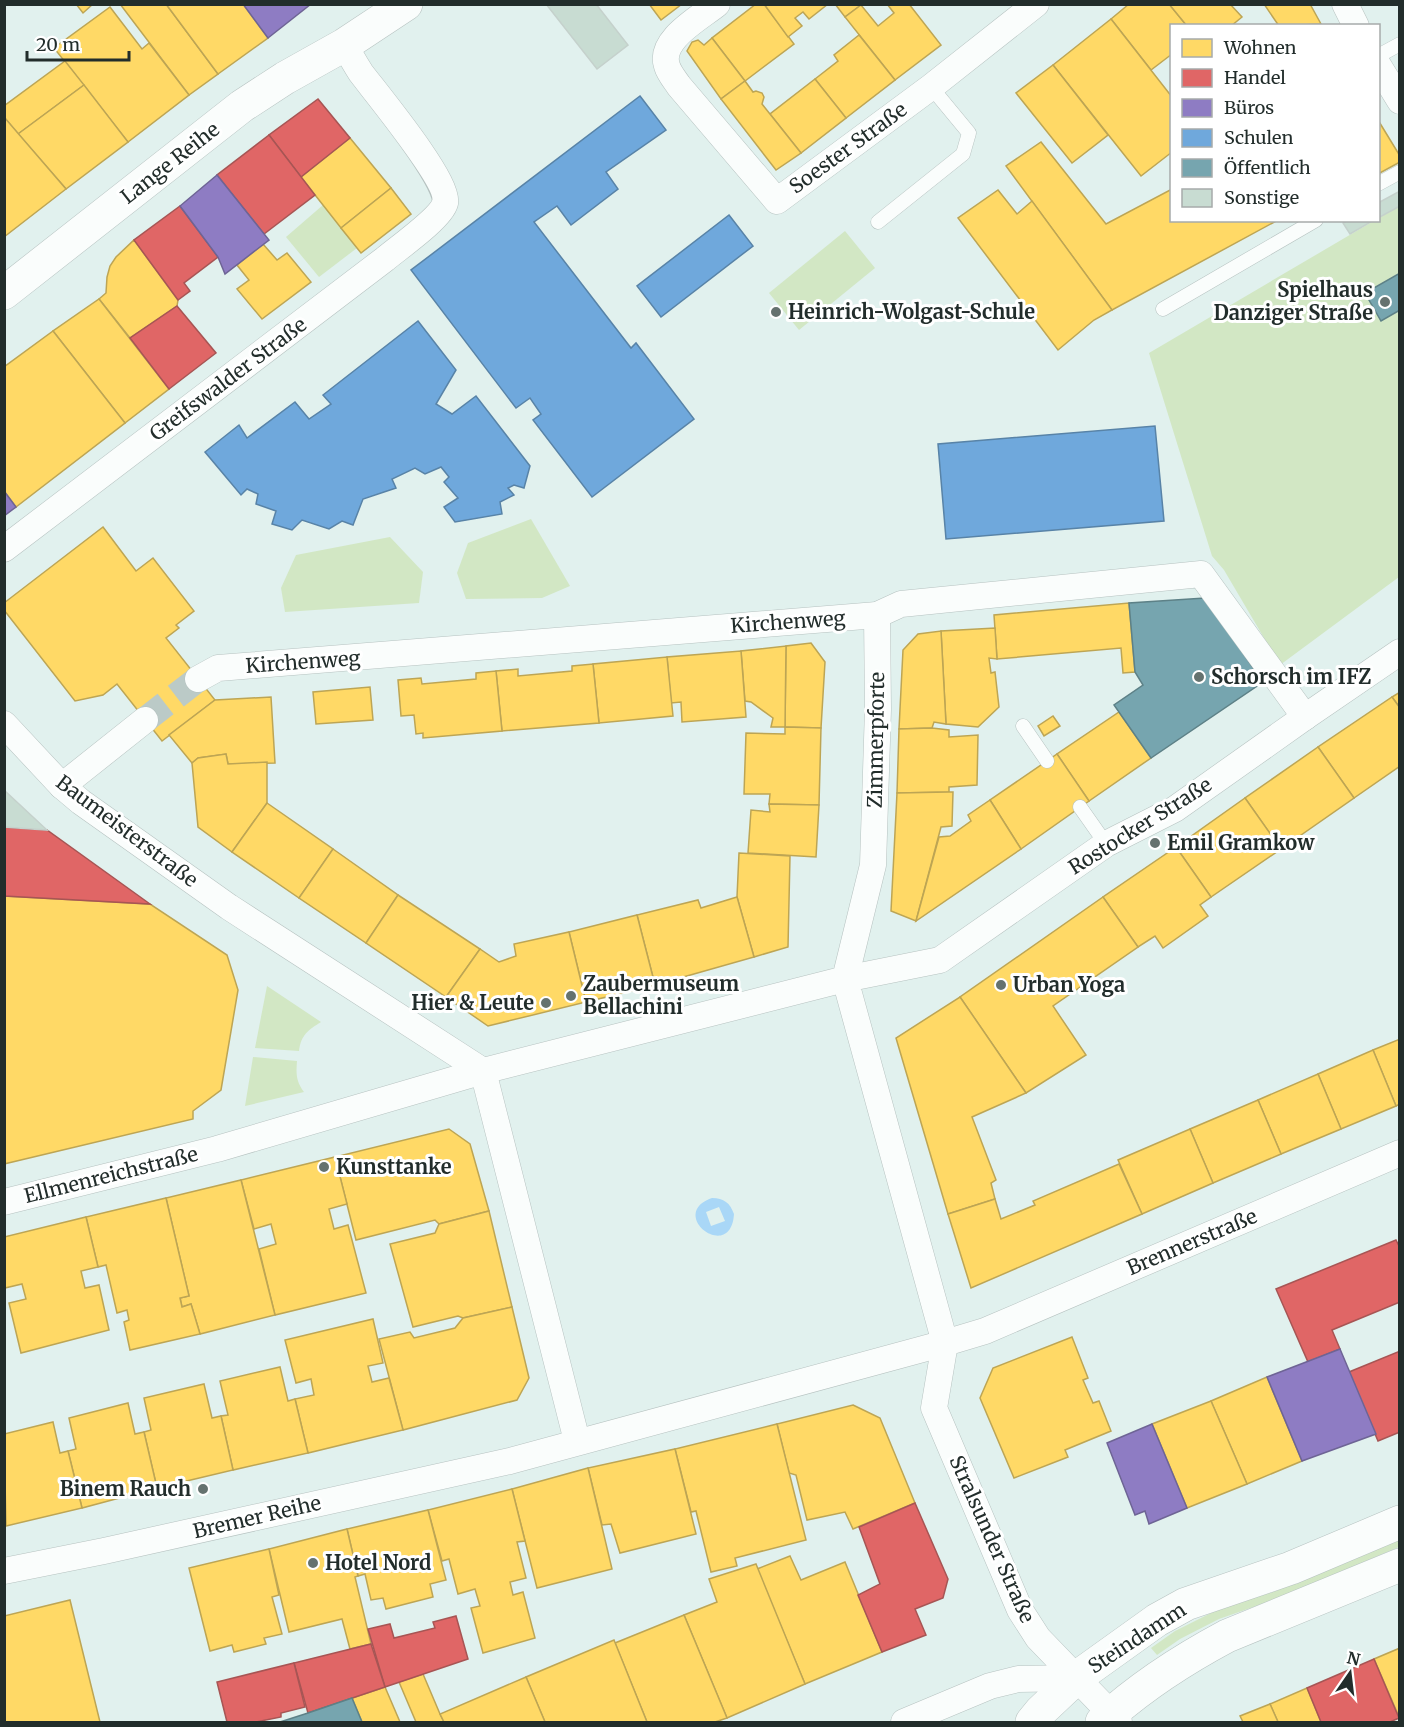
<svg xmlns="http://www.w3.org/2000/svg" width="1404" height="1727" font-family="Merriweather,serif">
	<style>
		.green { fill: #d2e7c4 }
		.water { fill: #a9d7f7; fill-rule: evenodd }
		.homes { fill: #ffd966; stroke: #bda554; stroke-width: 1.5 }
		.shops { fill: #e06666; stroke: #a75554; stroke-width: 1.5 }
		.offices { fill: #8e7cc3; stroke: #6e6495; stroke-width: 1.5 }
		.schools { fill: #6fa8dc; stroke: #5883a7; stroke-width: 1.5 }
		.public { fill: #76a5af; stroke: #5d8187; stroke-width: 1.5 }
		.building { fill: #c8dcd2; stroke: #c5d1cc; stroke-width: 1.5 }
		.lines { fill: none; stroke-linecap: round; stroke-linejoin: round }
		.street-tunnel { stroke: #bbcac7; stroke-width: 26; stroke-dasharray: 26 13; stroke-linecap: butt }
		.lane-casing { stroke: #b6c2c0; stroke-width: 15 }
		.street-casing { stroke: #b6c2c0; stroke-width: 27 }
		.secondary-casing { stroke: #b6c2c0; stroke-width: 34 }
		.lane { stroke: #fafdfc; stroke-width: 14 }
		.street { stroke: #fafdfc; stroke-width: 26 }
		.secondary { stroke: #fafdfc; stroke-width: 33 }
		.poi-dot { fill: #65726f; stroke: #fff; stroke-width: 2 }
		.labels { text-anchor: middle; stroke-width: 6; stroke-linejoin: round; paint-order: stroke }
		.street-label { font-size: 20px; fill: #222d2b; stroke: #fff }
		.poi-label { font-size: 20px; font-weight: bold; fill: #222d2b; stroke: #fff; text-anchor: start }
	</style>
	<rect width="100%" height="100%" fill="#e1f1ee"/>
	<g class="green">
		<path d="M323 205 357 248 319 277 286 237Z"/>
		<path d="M1399 206V577L1280 665 1224 570 1212 556 1149 353Z"/>
		<path d="M845 231 875 268 799 330 769 293Z"/>
		<path d="M531 519 570 586 542 598 466 599 457 573 468 543Z"/>
		<path d="M390 537 423 572 419 603 285 612 281 588 296 555Z"/>
		<path d="M267 986 321 1022C308 1030 301 1035 299 1051L255 1048Z"/>
		<path d="M253 1057 297 1061C296 1074 296 1081 304 1092L245 1106Z"/>
		<path d="M1399 1538V1547L1279 1598 1219 1619 1180 1639 1157 1655 1151 1648 1175 1631 1215 1611 1278 1590Z"/>
	</g>
	<path class="water" d="M712 1198C724 1198 730 1203 734 1214 731 1264 666 1214 712 1198ZM719 1207 725 1221 711 1226 706 1212Z"/>
	<g class="homes">
		<path d="M76 4H93L83 13Z"/>
		<path d="M120 4H166L218 74 189 95Z"/>
		<path d="M166 4H243L268 38 218 74Z"/>
		<path d="M649 4H682L661 20Z"/>
		<path d="M756 4H764L794 44 745 81 712 38Z"/>
		<path d="M764 4H828L809 19 803 12 795 18 802 26 788 37Z"/>
		<path d="M835 4H861V5L845 17Z"/>
		<path d="M887 4H909L941 45 895 80 845 17 861 5 878 26 894 13Z"/>
		<path d="M1129 4H1169L1187 26H1172V54L1151 70 1111 19Z"/>
		<path d="M1169 4H1230L1242 17 1231 26H1187Z"/>
		<path d="M1264 4H1310L1321 24 1279 26Z"/>
		<path d="M110 7 142 49 149 43 189 95 128 142 54 48Z"/>
		<path d="M1111 19 1172 97V152L1141 176 1053 65Z"/>
		<path d="M859 35 895 80 846 118 815 79 838 61 834 55Z"/>
		<path d="M712 38 745 81 721 99 687 51 692 42 698 40 704 45Z"/>
		<path d="M65 61 84 85 18 134 4 117V106Z"/>
		<path d="M1053 65 1108 135 1072 163 1016 93Z"/>
		<path d="M815 79 846 118 801 153 770 114Z"/>
		<path d="M745 81 753 92 756 91 762 93 764 97 762 104 801 153 776 170 721 99Z"/>
		<path d="M84 85 128 142 66 189 18 134Z"/>
		<path d="M4 117 66 189 4 237Z"/>
		<path d="M1378 120 1400 156V162L1378 174Z"/>
		<path d="M350 138 391 188 341 228 301 177Z"/>
		<path d="M1041 142 1106 224 1172 189V220H1278L1112 310 1006 166Z"/>
		<path d="M391 188 411 214 361 253 341 228Z"/>
		<path d="M998 190 1017 214 1032 201 1112 310 1094 320 1058 350 958 218Z"/>
		<path d="M134 240 178 300 177 306 130 338 99 299 106 293 107 277 110 266 116 257Z"/>
		<path d="M263 244 277 260 287 253 311 282 262 319 237 289 249 280 237 265Z"/>
		<path d="M99 299 169 389 125 423 53 331Z"/>
		<path d="M53 331 125 423 16 507 4 491V367Z"/>
		<path d="M103 527 136 571 153 558 194 611 176 625 179 628 166 638 215 700 162 741 117 684 103 695 75 701 4 610V603Z"/>
		<path d="M1129 603 1135 672 1123 673 1121 648 997 659 994 615Z"/>
		<path d="M995 628 997 659 989 658 991 673 995 672 999 707 978 727 946 724 941 631Z"/>
		<path d="M941 631 946 724 934 722 932 728 899 729 903 650 918 634Z"/>
		<path d="M811 643 825 662 821 728 785 727 786 646Z"/>
		<path d="M786 646 785 727H771L773 718 751 702 745 701 741 651Z"/>
		<path d="M741 651 746 717 682 722 681 702 671 703 667 657Z"/>
		<path d="M667 657 673 716 599 723 593 664Z"/>
		<path d="M593 664 599 723 502 731 496 671 518 669V676L572 671V666Z"/>
		<path d="M496 671 502 731 423 738V733L416 734 414 715 401 716 398 680 421 678 422 684 476 679V673Z"/>
		<path d="M370 687 373 720 316 724 313 692Z"/>
		<path d="M1400 692V708L1392 697Z"/>
		<path d="M271 697 275 763 228 764 226 754 198 758 192 763 169 735 215 700Z"/>
		<path d="M1392 697 1400 708V766L1354 798 1318 747Z"/>
		<path d="M1119 712 1151 758 1089 801 1057 754Z"/>
		<path d="M1053 716 1060 726 1044 736 1038 726Z"/>
		<path d="M785 727 821 728 819 805 769 804 770 794H744L746 733 785 734Z"/>
		<path d="M932 728 949 730V737L978 735 977 785 949 787V792L897 793 899 729Z"/>
		<path d="M1318 747 1354 798 1281 849 1245 798Z"/>
		<path d="M226 754 228 764 267 762V803L232 852 198 827 192 763 198 758Z"/>
		<path d="M1057 754 1089 801 1021 849 990 800Z"/>
		<path d="M949 792H953L952 826 941 827 916 921 891 911 897 793Z"/>
		<path d="M1245 798 1281 849 1211 897 1176 847Z"/>
		<path d="M990 800 1021 849 916 921 939 837 950 836 971 821 968 815Z"/>
		<path d="M267 803 333 849 299 898 232 852Z"/>
		<path d="M769 804 819 805 816 857 748 853 751 810 770 812Z"/>
		<path d="M1176 847 1211 897 1200 905 1208 916 1163 948 1155 936 1138 947 1103 897Z"/>
		<path d="M333 849 398 895 366 943 299 898Z"/>
		<path d="M739 853 790 856 788 947 754 957 737 897Z"/>
		<path d="M398 895 480 949 446 997 366 943Z"/>
		<path d="M4 896 150 904 227 955 238 990 221 1090 193 1111V1119L4 1164Z"/>
		<path d="M737 897 754 957 655 985 637 915 698 900 701 908Z"/>
		<path d="M1103 897 1138 947 1053 1006 1086 1055 1026 1093 960 997Z"/>
		<path d="M637 915 655 985 586 1002 569 932Z"/>
		<path d="M569 932 586 1002 488 1026 446 997 480 949 499 962 516 956 514 944Z"/>
		<path d="M960 997 1026 1093 972 1117 996 1180 991 1183 995 1199 948 1214 896 1038Z"/>
		<path d="M1400 1039V1104L1396 1106 1373 1050Z"/>
		<path d="M1373 1050 1396 1106 1341 1129 1318 1074Z"/>
		<path d="M1318 1074 1341 1129 1281 1154 1258 1100Z"/>
		<path d="M1258 1100 1281 1154 1213 1183 1190 1129Z"/>
		<path d="M449 1129 470 1144 489 1211 439 1224 435 1220 356 1240 335 1157Z"/>
		<path d="M1190 1129 1213 1183 1142 1214 1118 1160Z"/>
		<path d="M335 1157 347 1204 329 1209 334 1229 348 1225 366 1293 275 1315 259 1249 276 1244 271 1224 254 1229 241 1180Z"/>
		<path d="M1119 1164 1142 1214 971 1288 948 1214 995 1199 1001 1219 1035 1205 1033 1201Z"/>
		<path d="M241 1180 275 1315 200 1334 191 1304 182 1307 180 1298 189 1296 166 1198Z"/>
		<path d="M166 1198 189 1296 180 1298 182 1307 191 1304 200 1334 130 1350 124 1322 129 1320 127 1310 117 1313 106 1265 98 1267 86 1217Z"/>
		<path d="M489 1211 512 1307 463 1318 458 1316 413 1327 390 1244 435 1233 439 1224Z"/>
		<path d="M86 1217 98 1267 81 1271 85 1288 99 1285 109 1330 21 1353 9 1303 26 1299 22 1284 5 1288 4 1237Z"/>
		<path d="M512 1307 529 1378 517 1400 403 1430 379 1339 410 1332 414 1338 455 1328 463 1318Z"/>
		<path d="M373 1319 383 1363 368 1366 372 1382 389 1378 403 1430 308 1453 295 1399 314 1395 311 1379 296 1383 285 1340Z"/>
		<path d="M1072 1337 1088 1378 1083 1380 1093 1403 1099 1401 1111 1431 1065 1450 1068 1457 1014 1478 980 1398 993 1368Z"/>
		<path d="M280 1367 288 1401 295 1399 308 1453 233 1470 221 1416 228 1415 220 1381Z"/>
		<path d="M1267 1377 1302 1461 1247 1484 1211 1401Z"/>
		<path d="M204 1384 212 1418 221 1416 233 1470 157 1488 144 1432 151 1430 144 1398Z"/>
		<path d="M1211 1401 1247 1484 1187 1508 1152 1424Z"/>
		<path d="M128 1403 135 1434 144 1432 157 1488 82 1508 68 1451 76 1449 69 1418Z"/>
		<path d="M853 1405 880 1418 915 1503 853 1529 845 1512 807 1520 796 1475 789 1473 777 1424Z"/>
		<path d="M53 1422 60 1453 68 1451 82 1508 6 1526 4 1434Z"/>
		<path d="M777 1424 806 1540 735 1558 737 1566 711 1572 696 1511 691 1512 675 1449Z"/>
		<path d="M675 1449 696 1534 620 1553 611 1524 602 1525 588 1468Z"/>
		<path d="M588 1468 612 1569 537 1588 512 1489Z"/>
		<path d="M512 1489 525 1541 517 1542 526 1578 510 1582 513 1595 523 1592 535 1638 483 1653 471 1608 480 1606 475 1589 458 1594 449 1559 442 1561 428 1510Z"/>
		<path d="M428 1510 446 1580 430 1584 433 1597 386 1609 383 1598 371 1600 365 1574 358 1576 347 1529Z"/>
		<path d="M347 1529 358 1576 355 1577 371 1644 350 1649 342 1619 289 1632 269 1549Z"/>
		<path d="M269 1549 279 1595 272 1597 282 1634 264 1638 266 1644 234 1652 232 1645 210 1651 189 1568Z"/>
		<path d="M790 1556 801 1580 845 1562 882 1652 805 1684 757 1569Z"/>
		<path d="M756 1564 805 1684 727 1718 684 1615 717 1602 709 1579Z"/>
		<path d="M70 1600 100 1722H4V1616Z"/>
		<path d="M684 1615 727 1718 715 1722H647L615 1643Z"/>
		<path d="M614 1640 647 1722H545L526 1677Z"/>
		<path d="M1400 1648V1719L1374 1659Z"/>
		<path d="M423 1674 440 1714 444 1722H416L399 1682Z"/>
		<path d="M526 1677 545 1722H444L440 1714Z"/>
		<path d="M385 1687 400 1722H362L352 1698Z"/>
		<path d="M1307 1688 1321 1722H1278L1270 1704Z"/>
		<path d="M1270 1704 1278 1722H1243L1240 1716Z"/>
	</g>
	<g class="shops">
		<path d="M318 99 350 138 301 177 269 135Z"/>
		<path d="M269 135 315 195 264 234 217 175Z"/>
		<path d="M180 206 218 257 184 283 190 291 178 300 134 240Z"/>
		<path d="M177 306 216 353 169 389 130 338Z"/>
		<path d="M4 827 47 830 150 904 4 896Z"/>
		<path d="M1396 1240 1400 1248V1302L1332 1330 1340 1349 1308 1362 1276 1289Z"/>
		<path d="M1400 1351V1432L1378 1441 1349 1372Z"/>
		<path d="M915 1503 948 1579 943 1598 915 1609 926 1635 882 1652 858 1595 880 1584 859 1527Z"/>
		<path d="M456 1616 468 1659 385 1687 368 1629 390 1624 394 1638 435 1628 433 1622Z"/>
		<path d="M371 1644 385 1687 308 1713 294 1663Z"/>
		<path d="M1374 1659 1399 1718 1390 1722H1321L1307 1688Z"/>
		<path d="M294 1663 305 1707 281 1713V1717L256 1722H227L217 1682Z"/>
	</g>
	<g class="offices">
		<path d="M243 4H311L268 38Z"/>
		<path d="M217 175 269 240 225 274 218 257 180 206Z"/>
		<path d="M4 491 16 507 4 516Z"/>
		<path d="M1340 1349 1376 1434 1302 1461 1267 1377Z"/>
		<path d="M1152 1424 1187 1508 1149 1524 1145 1511 1135 1515 1107 1443Z"/>
	</g>
	<g class="schools">
		<path d="M640 96 666 130 606 172 618 189 571 225 557 206 534 222 631 348 636 343 694 419 592 497 533 420 541 414 530 398 516 408 411 270Z"/>
		<path d="M729 215 753 246 661 317 637 286Z"/>
		<path d="M418 321 456 370 436 404 452 414 476 396 530 466 524 488 514 485 508 488 514 495 500 502 502 514 455 522 444 507 458 498 444 482 449 477 441 467 425 474 415 468 392 479 396 488 363 499 353 525 342 521 329 529 302 520 292 530 272 524 276 511 256 504 258 494 247 489 241 495 205 452 239 425 247 438 295 402 309 419 331 404 323 395Z"/>
		<path d="M1155 426 1164 521 946 539 938 444Z"/>
	</g>
	<g class="public">
		<path d="M1400 273V310L1381 321 1365 293Z"/>
		<path d="M1205 598 1263 682 1151 758 1114 705 1143 685 1135 672 1129 603Z"/>
		<path d="M352 1698 362 1722H280L308 1713Z"/>
	</g>
	<g class="building">
		<path d="M546 4H596L628 45 597 69Z"/>
		<path d="M1400 191V206L1378 218V203Z"/>
		<path d="M1348 220H1374L1350 234 1343 223Z"/>
		<path d="M4 790 47 830 4 827Z"/>
	</g>
	<g class="lines">
		<path class="street-tunnel" d="M145 720 198 679"/>
		<defs>
			<g id="lane">
				<path d="M1378 56 1400 44"/>
				<path d="M1378 184 1400 172"/>
				<path d="M878 222 963 154 969 133 931 87"/>
				<path d="M1163 309 1316 220"/>
				<path d="M1023 726 1047 761"/>
				<path d="M1080 807 1106 844"/>
			</g>
			<g id="street">
				<path d="M717 4C700 18 658 40 667 66 669 73 675 80 679 86L777 201 931 87 1036 4"/>
				<path d="M1345 4 1356 26"/>
				<path d="M1378 65 1400 101"/>
				<path d="M4 549 385 259C398 248 441 218 445 203 450 182 376 93 361 73 355 64 350 54 344 45"/>
				<path d="M198 679 218 668 877 615 901 604 1201 574 1305 717"/>
				<path d="M4 724 62 786 81 802 229 907 483 1071 845 979 873 865 878 709 877 615"/>
				<path d="M62 786 145 720"/>
				<path d="M4 1202 217 1149 483 1071 577 1441"/>
				<path d="M4 1571 104 1551 510 1461 945 1343 985 1331 1400 1153"/>
				<path d="M904 1722 990 1686 1018 1679 1076 1678"/>
				<path d="M1119 1722 1038 1638 1020 1610 934 1408 945 1343 845 979 940 960 1106 844 1175 809 1305 717 1400 652"/>
			</g>
			<g id="secondary">
				<path d="M4 293 242 106 285 78 344 45 406 4"/>
				<path d="M1032 1722 1041 1711 1076 1678 1157 1620 1186 1604 1291 1568 1400 1522"/>
				<path d="M1102 1722C1140 1687 1182 1660 1227 1636L1400 1565"/>
			</g>
		</defs>
		<use href="#lane" class="lane-casing"/>
		<use href="#street" class="street-casing"/>
		<use href="#secondary" class="secondary-casing"/>
		<use href="#lane" class="lane"/>
		<use href="#street" class="street"/>
		<use href="#secondary" class="secondary"/>
	</g>
	<g class="poi-dot">
		<circle cx="1385" cy="302" r="6"/>
		<circle cx="776" cy="312" r="6"/>
		<circle cx="1199" cy="677" r="6"/>
		<circle cx="1155" cy="843" r="6"/>
		<circle cx="1001" cy="985" r="6"/>
		<circle cx="571" cy="996" r="6"/>
		<circle cx="546" cy="1003" r="6"/>
		<circle cx="324" cy="1167" r="6"/>
		<circle cx="203" cy="1489" r="6"/>
		<circle cx="313" cy="1563" r="6"/>
	</g>
	<g class="labels">
		<g class="street-label">
			<text transform="translate(848 148) rotate(-36)" y="7">Soester Straße</text>
			<text transform="translate(170 163) rotate(-38)" y="7">Lange Reihe</text>
			<text transform="translate(228 379) rotate(-37)" y="7">Greifswalder Straße</text>
			<text transform="translate(788 622) rotate(-4)" y="7">Kirchenweg</text>
			<text transform="translate(303 662) rotate(-4)" y="7">Kirchenweg</text>
			<text transform="translate(876 740) rotate(-89)" y="7">Zimmerpforte</text>
			<text transform="translate(1140 826) rotate(-32)" y="7">Rostocker Straße</text>
			<text transform="translate(127 831) rotate(37)" y="7">Baumeisterstraße</text>
			<text transform="translate(111 1175) rotate(-14)" y="7">Ellmenreichstraße</text>
			<text transform="translate(1192 1242) rotate(-23)" y="7">Brennerstraße</text>
			<text transform="translate(257 1517) rotate(-13)" y="7">Bremer Reihe</text>
			<text transform="translate(992 1539) rotate(66)" y="7">Stralsunder Straße</text>
			<text transform="translate(1137 1638) rotate(-33)" y="7">Steindamm</text>
		</g>
		<g class="poi-label">
			<text x="1373" y="297" text-anchor="end">Spielhaus<tspan x="1373" dy="23">Danziger Straße</tspan></text>
			<text x="788" y="319">Heinrich-Wolgast-Schule</text>
			<text x="1211" y="684">Schorsch im IFZ</text>
			<text x="1167" y="850">Emil Gramkow</text>
			<text x="583" y="991">Zaubermuseum<tspan x="583" dy="23">Bellachini</tspan></text>
			<text x="1013" y="992">Urban Yoga</text>
			<text x="534" y="1010" text-anchor="end">Hier &amp; Leute</text>
			<text x="336" y="1174">Kunsttanke</text>
			<text x="191" y="1496" text-anchor="end">Binem Rauch</text>
			<text x="325" y="1570">Hotel Nord</text>
		</g>
	</g>
	<rect width="1404" height="1727" fill="none" stroke="#222d2b" stroke-width="12"/>
	<rect x="1170" y="24" width="210" height="198" fill="#ffffff" stroke="#a7abaa" stroke-width="1.5"/>
	<rect x="1182" y="39" width="30" height="18" fill="#ffd966" stroke="#a7abaa" stroke-width="1.5"/>
	<text x="1224" y="54" font-size="18" fill="#222d2b">Wohnen</text>
	<rect x="1182" y="69" width="30" height="18" fill="#e06666" stroke="#a7abaa" stroke-width="1.5"/>
	<text x="1224" y="84" font-size="18" fill="#222d2b">Handel</text>
	<rect x="1182" y="99" width="30" height="18" fill="#8e7cc3" stroke="#a7abaa" stroke-width="1.5"/>
	<text x="1224" y="114" font-size="18" fill="#222d2b">Büros</text>
	<rect x="1182" y="129" width="30" height="18" fill="#6fa8dc" stroke="#a7abaa" stroke-width="1.5"/>
	<text x="1224" y="144" font-size="18" fill="#222d2b">Schulen</text>
	<rect x="1182" y="159" width="30" height="18" fill="#76a5af" stroke="#a7abaa" stroke-width="1.5"/>
	<text x="1224" y="174" font-size="18" fill="#222d2b">Öffentlich</text>
	<rect x="1182" y="189" width="30" height="18" fill="#c8dcd2" stroke="#a7abaa" stroke-width="1.5"/>
	<text x="1224" y="204" font-size="18" fill="#222d2b">Sonstige</text>
	<g transform="translate(1350 1673) rotate(14)" stroke="#ffffff" stroke-width="4.5" paint-order="stroke">
	<path d="M0-4.5L10 22L0 15L-10 22Z" fill="#222d2b"/>
	<text y="-9" font-size="16" font-weight="bold" text-anchor="middle" fill="#222d2b">N</text>
	</g>
	<path d="M27 51v9h102v-9" fill="none" stroke="#222d2b" stroke-width="3"/>
	<text x="36" y="51" font-size="18" fill="#222d2b" stroke="#ffffff" stroke-width="4.5" paint-order="stroke">20 m</text>
</svg>
